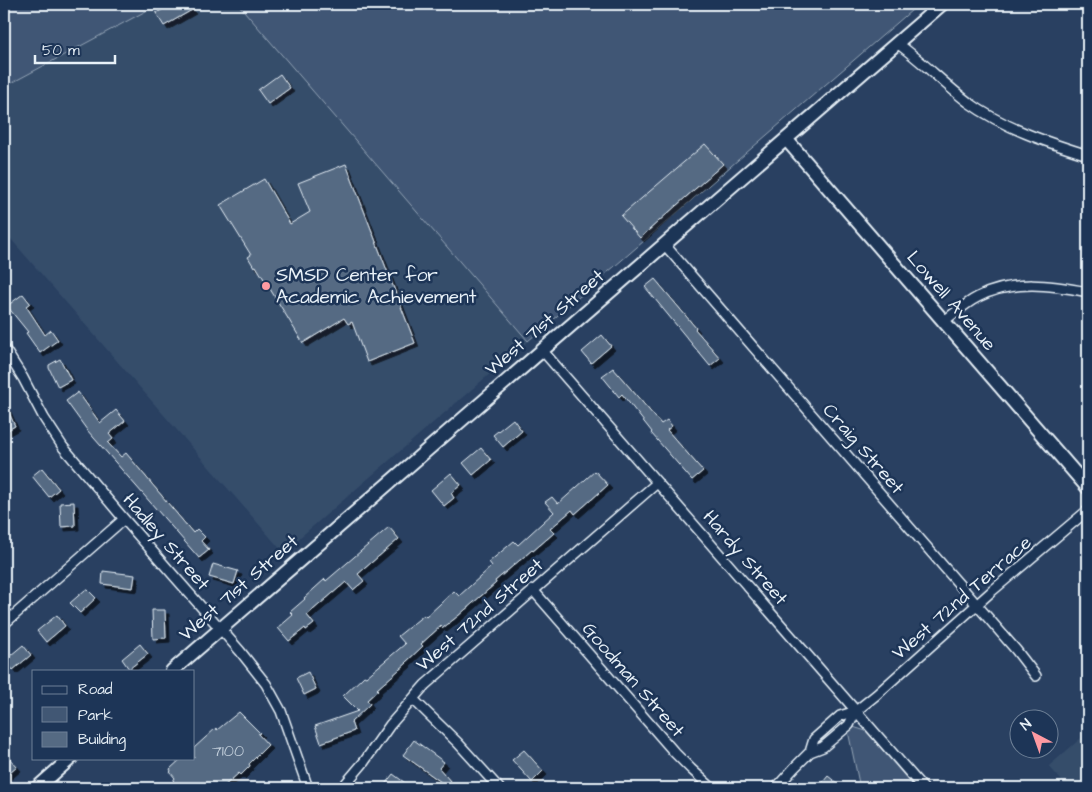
<svg xmlns="http://www.w3.org/2000/svg" width="1092" height="792" viewBox="0 0 1092 792" font-family="'Architects Daughter',sans-serif">
	<style>
		.built { fill: #364d6b }
		.green { fill: #415774; stroke: #94a4b6 }
		.building { fill: #556a83; stroke: #e8f1f8; filter: url(#shadow) }
		.lines { fill: none; stroke-linecap: round; stroke-linejoin: round }
		.street-casing { stroke: #e8f1f8; stroke-width: 12 }
		.secondary-casing { stroke: #e8f1f8; stroke-width: 16 }
		.street { stroke: #1d3557; stroke-width: 9 }
		.secondary { stroke: #1d3557; stroke-width: 12 }
		.poi-dot { fill: #ff9aa2; stroke: #1d3557; stroke-width: 2 }
		.labels { text-anchor: middle; dominant-baseline: central; stroke-width: 5; stroke-linejoin: round; paint-order: stroke }
		.number-label { font-size: 16px; fill: #c3cfdb }
		.poi-label { font-size: 19px; fill: #e8f1f8; stroke: #1d3557; text-anchor: start }
		.street-label { font-size: 19px; fill: #e8f1f8; stroke: #1d3557 }
	</style>
	<defs>
		<filter id="shadow"><feDropShadow dx="4" dy="4" stdDeviation="0" flood-color="#0009"/></filter>
	</defs>
	<rect width="100%" height="100%" fill="#294061"/>
	<filter id="ink" filterUnits="userSpaceOnUse"><feTurbulence type="fractalNoise" baseFrequency=".02" numOctaves="2"/><feDisplacementMap in="SourceGraphic" scale="10" xChannelSelector="R" yChannelSelector="G"/><feConvolveMatrix kernelMatrix="1 2 1 2 8 2 1 2 1" color-interpolation-filters="sRGB"/></filter>
	<g filter="url(#ink)">
		<path class="built" d="M159 4H238L528 341 283 552 4 231V87Z
			M1088 732V788H1068L1049 766Z"/>
		<path class="green" d="M4 4H159L4 87Z
			M238 4H919L528 341Z
			M853 727 866 731 915 788H860L848 731Z"/>
		<path class="building" d="M173 4H188L192 10 164 26 156 13Z
			M280 74 290 88 268 104 258 90Z
			M705 144 723 164 640 238 621 216Z
			M346 164 415 343 367 362 352 322 348 324 344 318 303 343 256 266 254 267 248 257 251 255 220 205 264 179 290 224 310 212 298 183Z
			M655 279 696 328 695 329 720 358 710 366 645 287Z
			M23 294 30 303 26 306 45 335 51 330 58 340 40 353 26 333 28 332 7 306Z
			M602 335 611 346 591 363 582 352Z
			M60 359 71 380 58 387 49 368V365Z
			M613 368 661 424 667 420 672 426 667 430 703 471 692 480 651 433 652 432 622 394 619 397 602 376Z
			M78 392 100 423 116 410 125 421 109 434 113 439 108 443 121 457 126 453 193 533 197 529 205 537 201 541 209 550 199 558 87 430 66 401Z
			M4 402 15 426 4 432Z
			M513 419 522 431 503 447 493 435Z
			M481 448 491 460 473 475 463 463Z
			M42 468 59 489 49 497 32 476Z
			M595 471 608 485 575 514 572 510 550 529 554 533 533 551 532 550 495 581 496 583 458 616 443 628 441 626 421 644 423 646 406 662 407 663 377 689 378 690 367 700 370 704 351 722 354 731 321 743 315 726 358 711 343 696 364 676 366 677 405 644 398 636 424 615 426 617 454 591 459 596 492 566 489 562 514 541 518 545 554 512 545 502 552 497 558 504Z
			M451 473 461 485 451 493 454 498 444 506 431 490Z
			M74 502 75 526 61 527 60 503Z
			M389 527 399 539 358 574 364 581 353 590 346 582 307 615 314 624 306 630 305 628 289 641 278 628 293 615 290 612 305 599 304 598 325 579 326 581Z
			M213 564 238 571 234 584 209 577Z
			M103 571 135 575 133 588 102 584Z
			M85 590H88L96 598 80 613 70 603Z
			M152 610H165L166 638 153 639Z
			M57 615 65 626 46 642 37 631Z
			M140 644 148 654 129 669 122 659Z
			M23 645 31 655 13 670 5 660Z
			M308 672 316 689 304 695 296 678Z
			M239 712 260 733 258 734 268 745 249 764 250 766 241 775 239 773 222 788H180L173 781 175 778 170 772 171 771 170 769 182 758H194V748L216 728 217 730Z
			M414 740 444 762 439 768 456 788H433L441 782 403 755Z
			M524 750 543 771 532 782 512 760Z
			M9 758 17 767 4 778V762Z
			M393 774 412 788H382Z
			M828 776 843 788H818Z"/>
		<g class="lines">
			<g class="street-casing">
				<path id="street" d="M897 43C922 61 943 83 968 102 1004 128 1046 142 1088 155
					M664 244 1016 650 1036 676
					M944 321C955 313 966 303 978 297 1013 279 1052 285 1088 292
					M4 348 23 378 44 418 63 447 124 519 240 651 266 684 281 711 308 788
					M542 350 923 788
					M533 590 675 753 691 769 712 788
					M4 624 124 519
					M413 699 458 743 499 788
					M810 752 814 739 840 716 856 711 876 695 992 591 1088 510
					M342 788 364 762 390 725 425 685 657 483
					M776 788 794 768 810 752 823 747 849 725 856 711"/>
			</g>
			<g class="secondary-casing">
				<path id="secondary" d="M786 139 1088 488
					M172 671 942 4
					M37 788 71 758"/>
			</g>
			<use href="#street" class="street"/>
			<use href="#secondary" class="secondary"/>
		</g>
	</g>
	<circle class="poi-dot" cx="266" cy="286" r="5"/>
	<g class="labels">
		<g class="number-label">
			<text x="228" y="751">7100</text>
		</g>
		<g class="poi-label">
			<text x="276" y="275">SMSD Center for<tspan x="276" dy="22">Academic Achievement</tspan></text>
		</g>
		<g class="street-label">
			<text transform="translate(951 301) rotate(49)">Lowell Avenue</text>
			<text transform="translate(545 323) rotate(-41)">West 71st Street</text>
			<text transform="translate(863 449) rotate(49)">Craig Street</text>
			<text transform="translate(166 542) rotate(49)">Hadley Street</text>
			<text transform="translate(745 558) rotate(49)">Hardy Street</text>
			<text transform="translate(239 588) rotate(-41)">West 71st Street</text>
			<text transform="translate(962 598) rotate(-41)">West 72nd Terrace</text>
			<text transform="translate(480 615) rotate(-41)">West 72nd Street</text>
			<text transform="translate(633 680) rotate(49)">Goodman Street</text>
		</g>
	</g>
	<rect width="1092" height="792" fill="none" stroke="#1d3557" stroke-width="20"/>
	<rect x="10" y="10" width="1072" height="772" fill="none" stroke="#e8f1f8" stroke-width="2" filter="url(#ink)"/>
	<rect x="32" y="670" width="162" height="90" fill="#1d3557" stroke="#6e8097"/>
	<rect x="42" y="686" width="25" height="8" fill="#1d3557" stroke="#6e8097"/>
	<text x="78" y="694" font-size="15" fill="#e8f1f8">Road</text>
	<rect x="42" y="707" width="25" height="15" fill="#415774" stroke="#6e8097"/>
	<text x="78" y="720" font-size="15" fill="#e8f1f8">Park</text>
	<rect x="42" y="732" width="25" height="15" fill="#556a83" stroke="#6e8097"/>
	<text x="78" y="744" font-size="15" fill="#e8f1f8">Building</text>
	<g transform="translate(1034 734) rotate(319)"><circle r="24" fill="#1d3557" stroke="#6e8097"/>
	<path d="M0-4L9 19L0 12L-9 19Z" fill="#ff9aa2"/>
	<text y="-8" font-size="14" font-weight="bold" text-anchor="middle" fill="#e8f1f8">N</text>
	</g>
	<path d="M35 55v8h80v-8" fill="none" stroke="#e8f1f8" stroke-width="2.5"/>
	<text x="42" y="55" font-size="15" fill="#e8f1f8" stroke="#1d3557" stroke-width="4" paint-order="stroke">50 m</text>
</svg>
